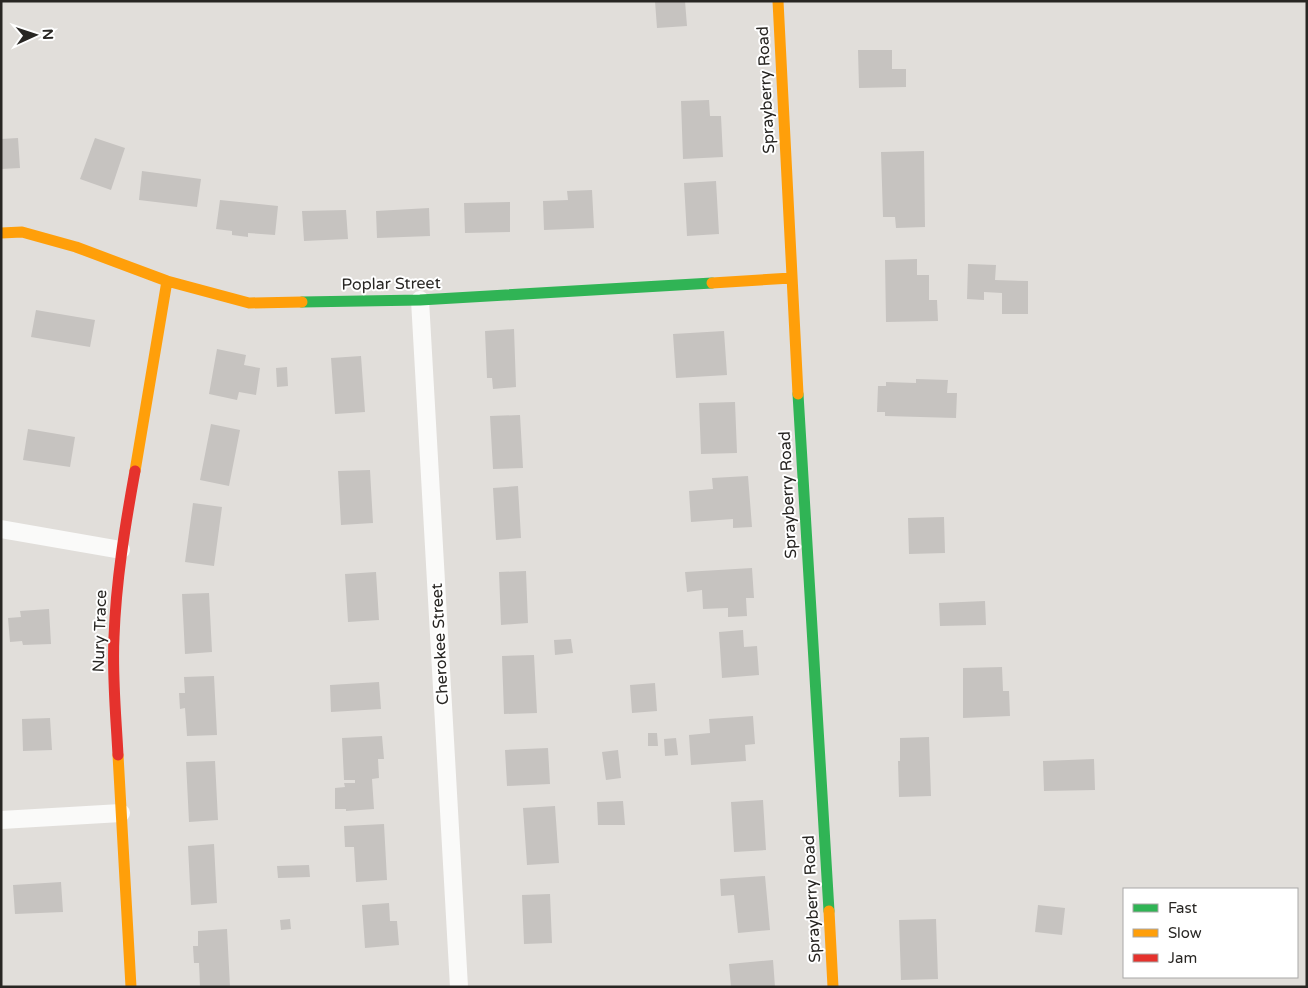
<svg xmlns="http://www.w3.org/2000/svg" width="1308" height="988" viewBox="0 0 1308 988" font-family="'Varela Round',sans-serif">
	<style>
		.building { fill: #c6c3c0 }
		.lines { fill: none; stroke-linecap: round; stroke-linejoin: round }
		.street { stroke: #fafaf9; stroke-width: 18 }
		.fast { stroke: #30b455; stroke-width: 11 }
		.slow { stroke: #ff9f0a; stroke-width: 11 }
		.jam { stroke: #e5322d; stroke-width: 11 }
		.labels { text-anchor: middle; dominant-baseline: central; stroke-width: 4; stroke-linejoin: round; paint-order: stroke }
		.street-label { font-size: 16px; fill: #282623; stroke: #fff }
	</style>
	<rect width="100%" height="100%" fill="#e1deda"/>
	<path class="building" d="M655 1H685L687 26 657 28Z
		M858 50H892V69H906V87L859 88Z
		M709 100 710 116H721L723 157 683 159 681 101Z
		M18 138 20 168 1 169V139Z
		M95 138 125 148 111 190 80 179Z
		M924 151 925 227 896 228 895 217H883L881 152Z
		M142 171 201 179 197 207 139 200Z
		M716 181 719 234 687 236 684 183Z
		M592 190 594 228 544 230 543 201 568 200 567 191Z
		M220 200 278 206 275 235 248 233V237L232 235V231L216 229Z
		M510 202V232L465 233 464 203Z
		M429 208 430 236 377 238 376 211Z
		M346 210 348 239 304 241 302 211Z
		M917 259V275H929V300H937L938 321 886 322 885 260Z
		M968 264 996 265 995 280 1028 281V314H1002V293L984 292V300L967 299Z
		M36 310 95 320 90 347 31 337Z
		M514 329 516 387 493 389 492 378H487L485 331Z
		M724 331 727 375 676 378 673 334Z
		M217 349 246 355 244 365 260 368 256 395 239 392 237 400 209 394Z
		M361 356 365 412 335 414 331 358Z
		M287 367 288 386 277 387 276 368Z
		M916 379 948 380 947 393H957L956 418 885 416V412H877L878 386H886V382L916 383Z
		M735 402 737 453 701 454 699 403Z
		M520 415 523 468 493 469 490 416Z
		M211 424 240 430 229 486 200 480Z
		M28 429 75 437 70 467 23 460Z
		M370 470 373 523 341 525 338 471Z
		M748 476 752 527 733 528V519L691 522 689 491 713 489 712 478Z
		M518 486 521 538 496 540 493 488Z
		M193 503 222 507 214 566 185 562Z
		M944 517 945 553 909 554 908 518Z
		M752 568 754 598H746L747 616 728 617V608L703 609 702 590 687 592 685 572Z
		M526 571 528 623 501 625 499 572Z
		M376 572 379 620 348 622 345 574Z
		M209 593 212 652 185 654 182 594Z
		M985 601 986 625 940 626 939 603Z
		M49 609 51 644 23 645 22 641 10 642 8 618 21 617 20 611Z
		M743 630 744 647 757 646 759 675 722 678 719 632Z
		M571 639 573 653 555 655 554 640Z
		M534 655 537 713 504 714 502 656Z
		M1002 667 1003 691H1009L1010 716 963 718V668Z
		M214 676 217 735 187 736 185 708 180 709 179 693H185L184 677Z
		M379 682 381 709 331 712 330 685Z
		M655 683 657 711 632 713 630 685Z
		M753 716 755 744 745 745 746 761 691 765 689 735 710 733 709 719Z
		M50 718 52 750 23 751 22 719Z
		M648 733H657L658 746H648Z
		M382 736 384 759H378L379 778 372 779 374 809 346 811V809H335V788L345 787 344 783H355V780H344L342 738Z
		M929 737 931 796 899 797 898 761H900V738Z
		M676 738 678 755 665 756 664 739Z
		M548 748 550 784 507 786 505 750Z
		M618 750 621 778 606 780 602 752Z
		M1094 759 1095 790 1044 791 1043 761Z
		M215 761 218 820 189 822 186 762Z
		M763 800 766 850 734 852 731 802Z
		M623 801 625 825H598L597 802Z
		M555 806 559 863 527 865 523 808Z
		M384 824 387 880 356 882 354 847H345L344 826Z
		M214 844 217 903 191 905 188 846Z
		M309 865 310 877 278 878 277 866Z
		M765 876 770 930 738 933 734 895 721 896 720 879Z
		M61 882 63 912 15 914 13 885Z
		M550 894 552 943 524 944 522 895Z
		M389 903 390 921H397L399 945 365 948 362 905Z
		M1038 905 1065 908 1062 935 1035 932Z
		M290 919 291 929 281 930 280 920Z
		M936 919 938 979 901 980 899 920Z
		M227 929 230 987H200L199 963H194L193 946H198V931Z
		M773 960 775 987H731L729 964Z"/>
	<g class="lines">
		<path class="street" d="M420 300 459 987
			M1 529 121 550
			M1 820 121 813"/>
		<path class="fast" d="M302 302 420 300 712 283
			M798 394 829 911"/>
		<path class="slow" d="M778 1 798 394
			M1 233 22 232 76 247 167 281 249 303 302 302
			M712 283 791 278
			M135 471 167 281
			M118 755 131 987
			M829 911 833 987"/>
		<path class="jam" d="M118 755C116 716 112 676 114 637 116 581 125 526 135 471"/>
	</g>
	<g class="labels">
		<g class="street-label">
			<text transform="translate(766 90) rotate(-93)">Sprayberry Road</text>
			<text transform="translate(391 284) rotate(-1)">Poplar Street</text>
			<text transform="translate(788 495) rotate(-93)">Sprayberry Road</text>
			<text transform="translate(100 631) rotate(-88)">Nury Trace</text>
			<text transform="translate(440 644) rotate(-93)">Cherokee Street</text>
			<text transform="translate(812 899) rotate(-93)">Sprayberry Road</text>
		</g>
	</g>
	<rect width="1308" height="988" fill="none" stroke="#282623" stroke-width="5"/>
	<rect x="1123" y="888" width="175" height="90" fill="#ffffff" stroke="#a9a8a7"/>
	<rect x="1133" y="904" width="25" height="8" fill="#30b455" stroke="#a9a8a7"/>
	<text x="1168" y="913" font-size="15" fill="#282623">Fast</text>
	<rect x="1133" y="929" width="25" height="8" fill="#ff9f0a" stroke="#a9a8a7"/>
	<text x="1168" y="938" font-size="15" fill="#282623">Slow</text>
	<rect x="1133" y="954" width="25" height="8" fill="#e5322d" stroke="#a9a8a7"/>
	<text x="1168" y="963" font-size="15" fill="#282623">Jam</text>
	<g transform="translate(35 35) rotate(87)" stroke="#ffffff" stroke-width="4" paint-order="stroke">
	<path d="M0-4L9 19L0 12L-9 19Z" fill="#282623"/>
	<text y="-8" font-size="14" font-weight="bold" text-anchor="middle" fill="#282623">N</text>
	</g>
</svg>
